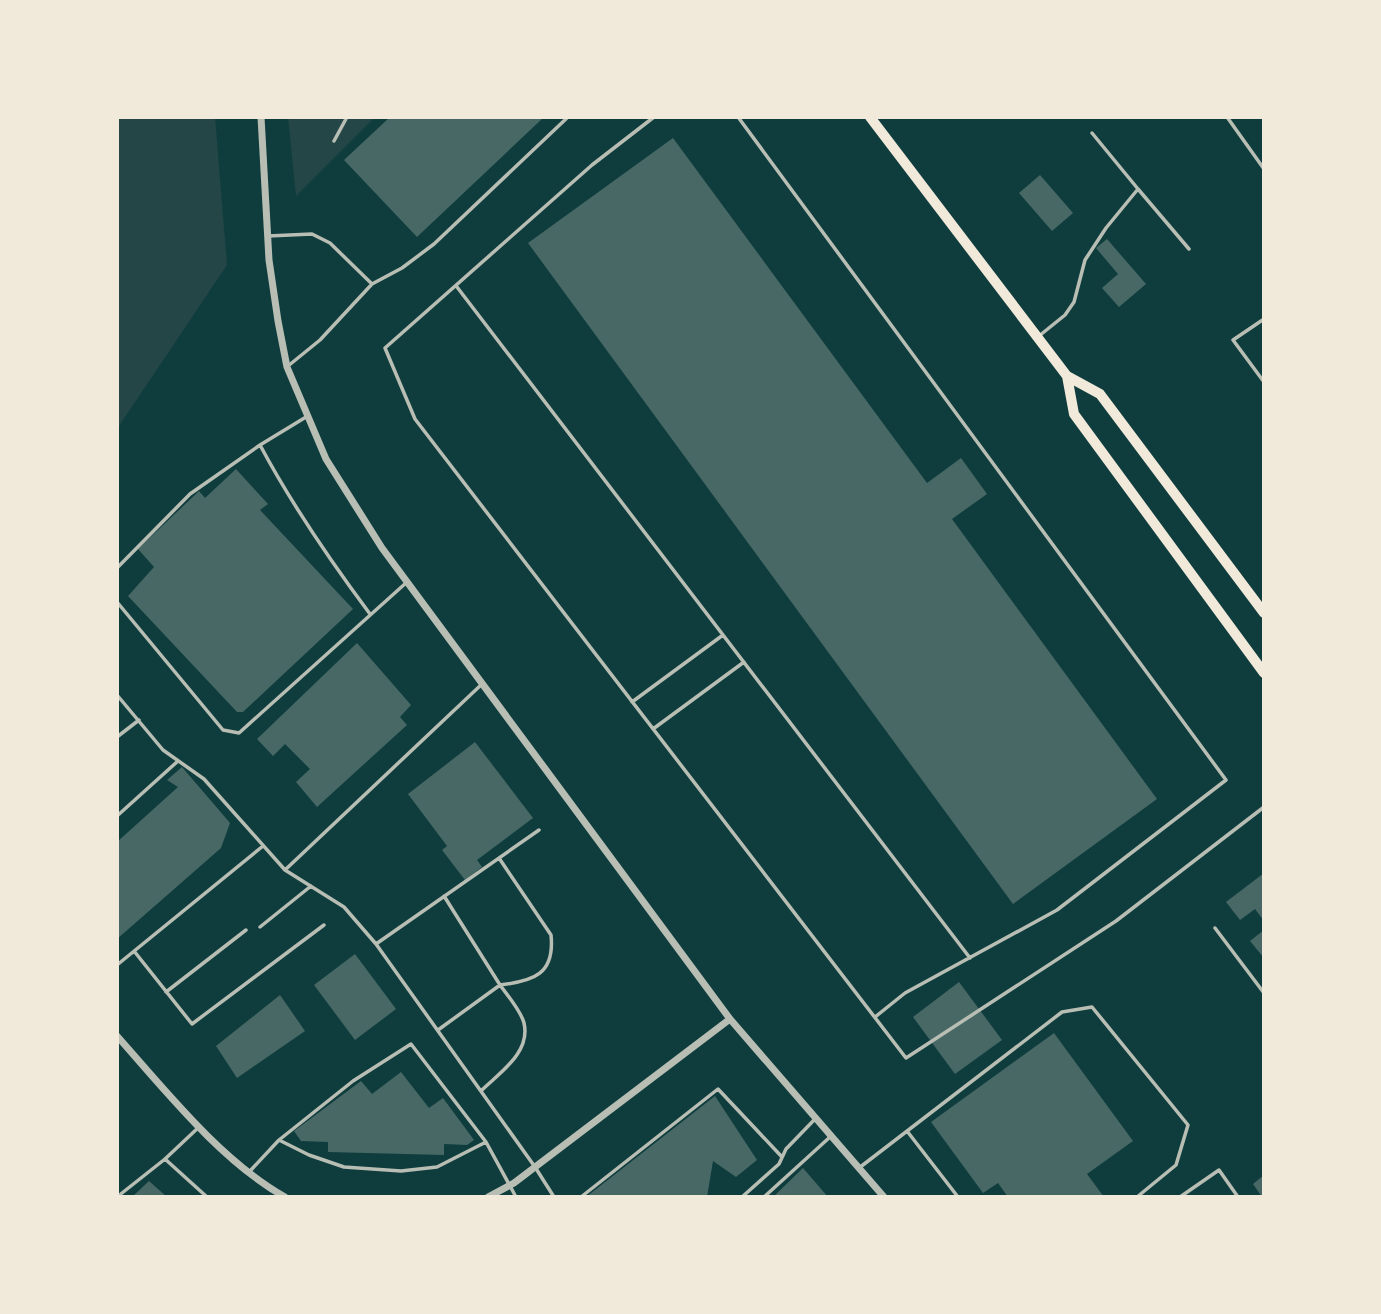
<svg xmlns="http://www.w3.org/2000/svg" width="1381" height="1314" viewBox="0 0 1381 1314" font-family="'Alegreya Sans',sans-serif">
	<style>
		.green { fill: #244646 }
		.building { fill: #486865 }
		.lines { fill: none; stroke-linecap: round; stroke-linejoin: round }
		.service { stroke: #b8beb3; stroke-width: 3.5 }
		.minor { stroke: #b8beb3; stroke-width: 7 }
		.secondary { stroke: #f1e9da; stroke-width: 10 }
	</style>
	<rect width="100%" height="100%" fill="#0f3d3e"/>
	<path class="green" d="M117 117H215L227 265 117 429Z
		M288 117H375L296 196Z"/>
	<path class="building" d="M390 117H544L417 237 344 160Z
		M673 138 927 483 961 458 987 494 952 519 1157 799 1013 904 528 243Z
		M1040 175 1073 213 1052 231 1019 193Z
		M1107 239 1146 284 1119 307 1102 288 1118 274 1096 248Z
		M236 469 268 504 260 510 353 609 243 712H237L128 596 154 567 138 549 199 491 205 498Z
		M357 643 411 705 400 717 407 725 317 807 296 782 310 769 285 744 273 756 257 739Z
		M475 742 533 818 477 860 482 867 465 880 442 850 447 846 408 794Z
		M182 767 230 823 221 848 117 939V842L178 787 167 780Z
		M1264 873V921L1255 909 1240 920 1226 902Z
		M1264 930V958L1250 941Z
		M355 954 396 1009 355 1040 314 985Z
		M959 982 1002 1040 955 1074 913 1017Z
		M280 995 305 1031 237 1078 216 1046Z
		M1054 1033 1133 1141 1087 1174 1104 1197H1008L998 1183 983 1193 931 1122Z
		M401 1072 429 1108 443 1098 474 1140 467 1145 444 1144V1155L328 1152V1142L301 1141 294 1131 361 1081 372 1094Z
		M715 1096 757 1160 736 1177 713 1161 707 1197H586Z
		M803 1168 828 1197H773Z
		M1264 1175V1197H1262L1253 1184Z
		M149 1181 167 1197H132Z"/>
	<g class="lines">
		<path class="service" d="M654 117 592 165 385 348 415 419 906 1058 1116 921 1264 807
			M738 117 1226 780 1057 910 905 993 875 1017
			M1227 117 1264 169
			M1092 133 1138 189
			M334 141 347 117
			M268 236 312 234 330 243 372 284
			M457 287 970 958
			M1264 319 1233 340 1264 382
			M1039 336 1065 315 1074 302 1085 260 1106 228 1138 189 1189 249
			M288 366 320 340 372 284 402 268 434 244 568 117
			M260 445 306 417
			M117 568 190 494 260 445C292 505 329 559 370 614
			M117 602 223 730 239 733 407 582
			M117 695 163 750 204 779 285 870 344 907 376 944 539 830
			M632 702 723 635
			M653 729 744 662
			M117 737 139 720
			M117 816 178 761
			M285 870 482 684
			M444 896 500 985C534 981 555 974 551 935L499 858
			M260 927 311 886
			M1215 928 1264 993
			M376 944 535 1167 554 1197
			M134 951 192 1024 324 925
			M117 965 263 846
			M166 992 246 930
			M438 1030 500 985C508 996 521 1011 524 1023 531 1053 499 1073 481 1091
			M199 1127 165 1159 207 1197
			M907 1131 958 1197
			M279 1140 353 1081 411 1044 486 1142
			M859 1168 1062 1012 1092 1007 1188 1125 1176 1165 1137 1197
			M250 1171 279 1140 309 1155 344 1167 401 1171 437 1167 486 1142 516 1197
			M117 1197 165 1159
			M581 1197 718 1089 782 1157
			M742 1197 779 1164 786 1149 816 1118
			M764 1197 830 1137
			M1180 1197 1219 1170 1238 1197"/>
		<path class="minor" d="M261 117 269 260 278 321 287 367 326 459 382 548 730 1019 884 1197
			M117 1036C165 1090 221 1161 285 1197
			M488 1197 514 1183 730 1019"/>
		<path class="secondary" d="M870 117 1067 376 1100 394 1264 613
			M1067 376 1074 414 1264 673"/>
	</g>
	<rect width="1381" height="1314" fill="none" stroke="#f1e9da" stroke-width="238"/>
</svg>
